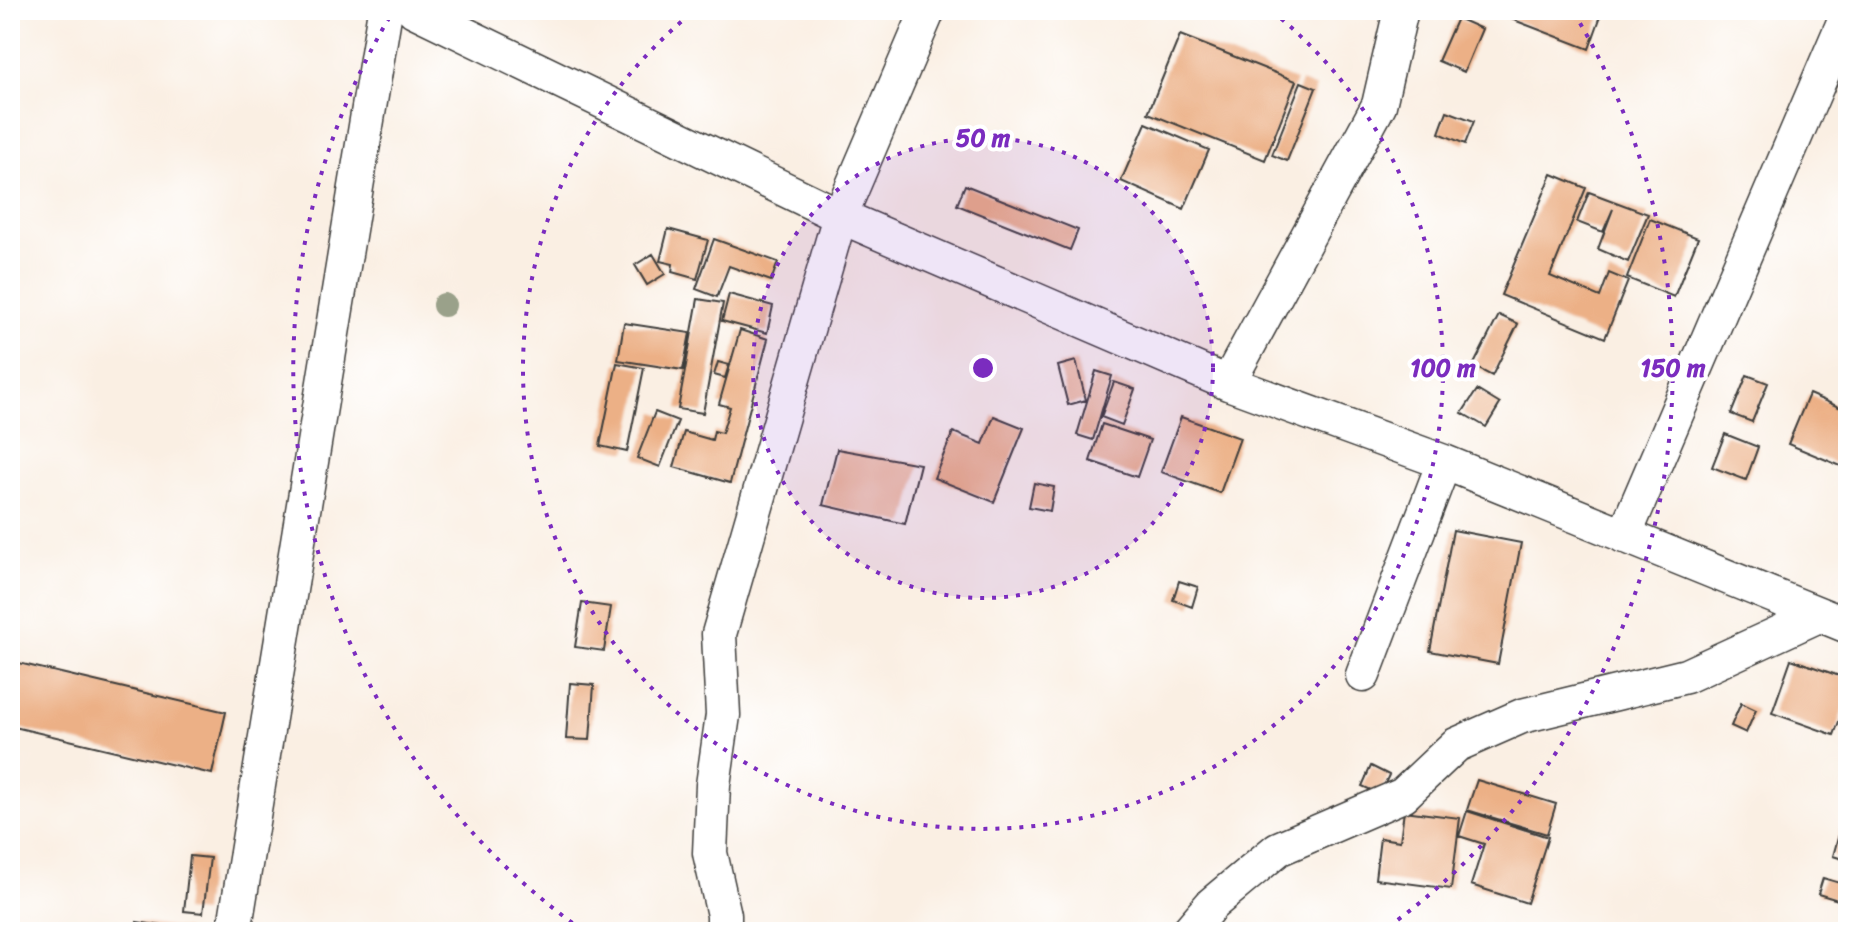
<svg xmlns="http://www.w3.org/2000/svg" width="1858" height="942" viewBox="0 0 1858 942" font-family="Sriracha,sans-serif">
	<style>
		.building { fill: #ecb086 }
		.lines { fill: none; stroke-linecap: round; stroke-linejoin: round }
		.street-casing { stroke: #3d3c3a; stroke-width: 37 }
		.street { stroke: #fff; stroke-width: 34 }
		.tree { fill: #9aa18a }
		.ring { fill: none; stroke: #7b2cbf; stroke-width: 4; stroke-dasharray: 4 8 }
		.centre { fill: #7b2cbf; stroke: #fff; stroke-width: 4 }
		.ring-label { font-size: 24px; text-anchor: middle; font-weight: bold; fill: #7b2cbf; stroke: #fff; stroke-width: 8; stroke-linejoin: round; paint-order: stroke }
	</style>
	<rect width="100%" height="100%" fill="#fff"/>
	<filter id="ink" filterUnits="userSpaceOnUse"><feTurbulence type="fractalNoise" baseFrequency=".0125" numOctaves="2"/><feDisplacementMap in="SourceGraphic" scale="16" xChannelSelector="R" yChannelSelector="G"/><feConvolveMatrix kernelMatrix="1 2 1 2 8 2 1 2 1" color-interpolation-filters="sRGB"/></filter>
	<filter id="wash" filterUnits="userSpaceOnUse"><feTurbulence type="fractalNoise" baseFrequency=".006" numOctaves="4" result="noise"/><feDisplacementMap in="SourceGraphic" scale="32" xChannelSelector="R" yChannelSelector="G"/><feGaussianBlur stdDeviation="1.8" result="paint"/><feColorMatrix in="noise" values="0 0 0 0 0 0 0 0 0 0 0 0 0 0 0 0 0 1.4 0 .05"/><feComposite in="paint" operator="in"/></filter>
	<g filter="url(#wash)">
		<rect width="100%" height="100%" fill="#faefe3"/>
		<g id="blocks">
			<path class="building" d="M1488 10H1603L1589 49Z
				M1457 18 1482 29 1464 72 1438 61Z
				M1180 35 1296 81 1265 160 1148 113Z
				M1301 82 1316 88 1287 161 1272 155Z
				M1447 111 1474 121 1465 144 1439 133Z
				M1146 123 1209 150 1184 209 1121 181Z
				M1552 174 1586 188 1550 276 1600 297 1609 273 1628 281 1605 338 1501 295Z
				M965 185 1078 230 1070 250 957 205Z
				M1589 192 1648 214 1628 262 1598 249 1613 209 1603 232 1577 222Z
				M1650 219 1698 238 1674 297 1627 278Z
				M668 229 708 240 697 279 672 272 673 264 660 261Z
				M714 239 778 262 771 281 729 266 717 297 696 289Z
				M653 254 665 274 647 285 635 265Z
				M729 294 773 306 767 333 722 321Z
				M698 299 723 303 703 413 678 409Z
				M1499 315 1518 324 1492 376 1473 366Z
				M624 323 690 333 683 370 618 360Z
				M740 330 768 339 730 483 674 467 684 432 712 440 714 431 722 433 730 407 719 404Z
				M1076 361 1086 400 1068 405 1058 366Z
				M718 362 729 365 725 378 714 375Z
				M617 363 644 368 627 452 600 446Z
				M1096 371 1112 376 1093 440 1077 435Z
				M1747 375 1768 383 1752 422 1731 414Z
				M1114 382 1135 389 1122 425 1101 417Z
				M1477 390 1500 404 1486 427 1462 413Z
				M1809 394 1848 411V469L1788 444Z
				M655 412 678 421 660 467 637 458Z
				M994 416 1024 428 994 502 934 478 953 432 983 444Z
				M1181 417 1240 438 1220 493 1161 472Z
				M1102 424 1150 440 1137 477 1090 461Z
				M1725 434 1758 447 1746 480 1712 467Z
				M837 449 920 464 905 524 823 505Z
				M1034 483 1054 487 1050 511 1029 507Z
				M1453 530 1521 543 1498 664 1430 651Z
				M1179 581 1198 587 1192 607 1173 600Z
				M582 603 611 607 604 651 575 647Z
				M1791 659 1848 679V697L1834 735 1772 713Z
				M10 661 226 712 212 774 10 726Z
				M570 683 594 685 590 740 566 739Z
				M1741 703 1756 710 1746 733 1731 726Z
				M1371 766 1389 775 1380 794 1362 786Z
				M1477 780 1556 804 1547 834 1467 810Z
				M1404 811 1460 818 1451 889 1375 879 1380 838 1400 841Z
				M1467 811 1548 837 1527 903 1471 885 1484 844 1459 836Z
				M1843 820 1848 821V903L1818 894 1823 878 1840 883 1846 860 1833 856Z
				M190 856 210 858 203 913 184 911Z
				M137 922 188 930 187 932H135Z"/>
		</g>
	</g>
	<g filter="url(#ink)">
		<use href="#blocks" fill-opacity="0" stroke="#3d3c3a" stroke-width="2"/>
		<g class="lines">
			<g class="street-casing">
				<path id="street" d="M414 10 840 216 1228 383 1444 462 1848 626
					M1228 383 1379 105 1401 10
					M1624 536 1848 13
					M1363 675 1444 462
					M234 932 385 10
					M724 932V915L710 853 713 785 723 715 719 634 840 216 928 10
					M1188 932 1212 904 1278 849 1403 795 1456 745 1522 716 1686 676 1819 615"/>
			</g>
			<use href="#street" class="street"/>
		</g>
		<circle class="tree" cx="444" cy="305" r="12"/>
	</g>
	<circle cx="983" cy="368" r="230" fill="#7b2cbf" fill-opacity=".12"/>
	<g class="ring">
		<circle cx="983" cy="368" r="230"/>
		<path d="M1272 11A460 460 0 1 1 694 11"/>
		<path d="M582 930A690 690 0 0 1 392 13M1574 13A690 690 0 0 1 1384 930"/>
	</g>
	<circle cx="983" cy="368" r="12" class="centre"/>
	<g class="ring-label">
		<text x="983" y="146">50 m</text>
		<text x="1443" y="376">100 m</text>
		<text x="1673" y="376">150 m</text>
	</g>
	<rect width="1858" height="942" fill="none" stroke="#fff" stroke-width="40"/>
</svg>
